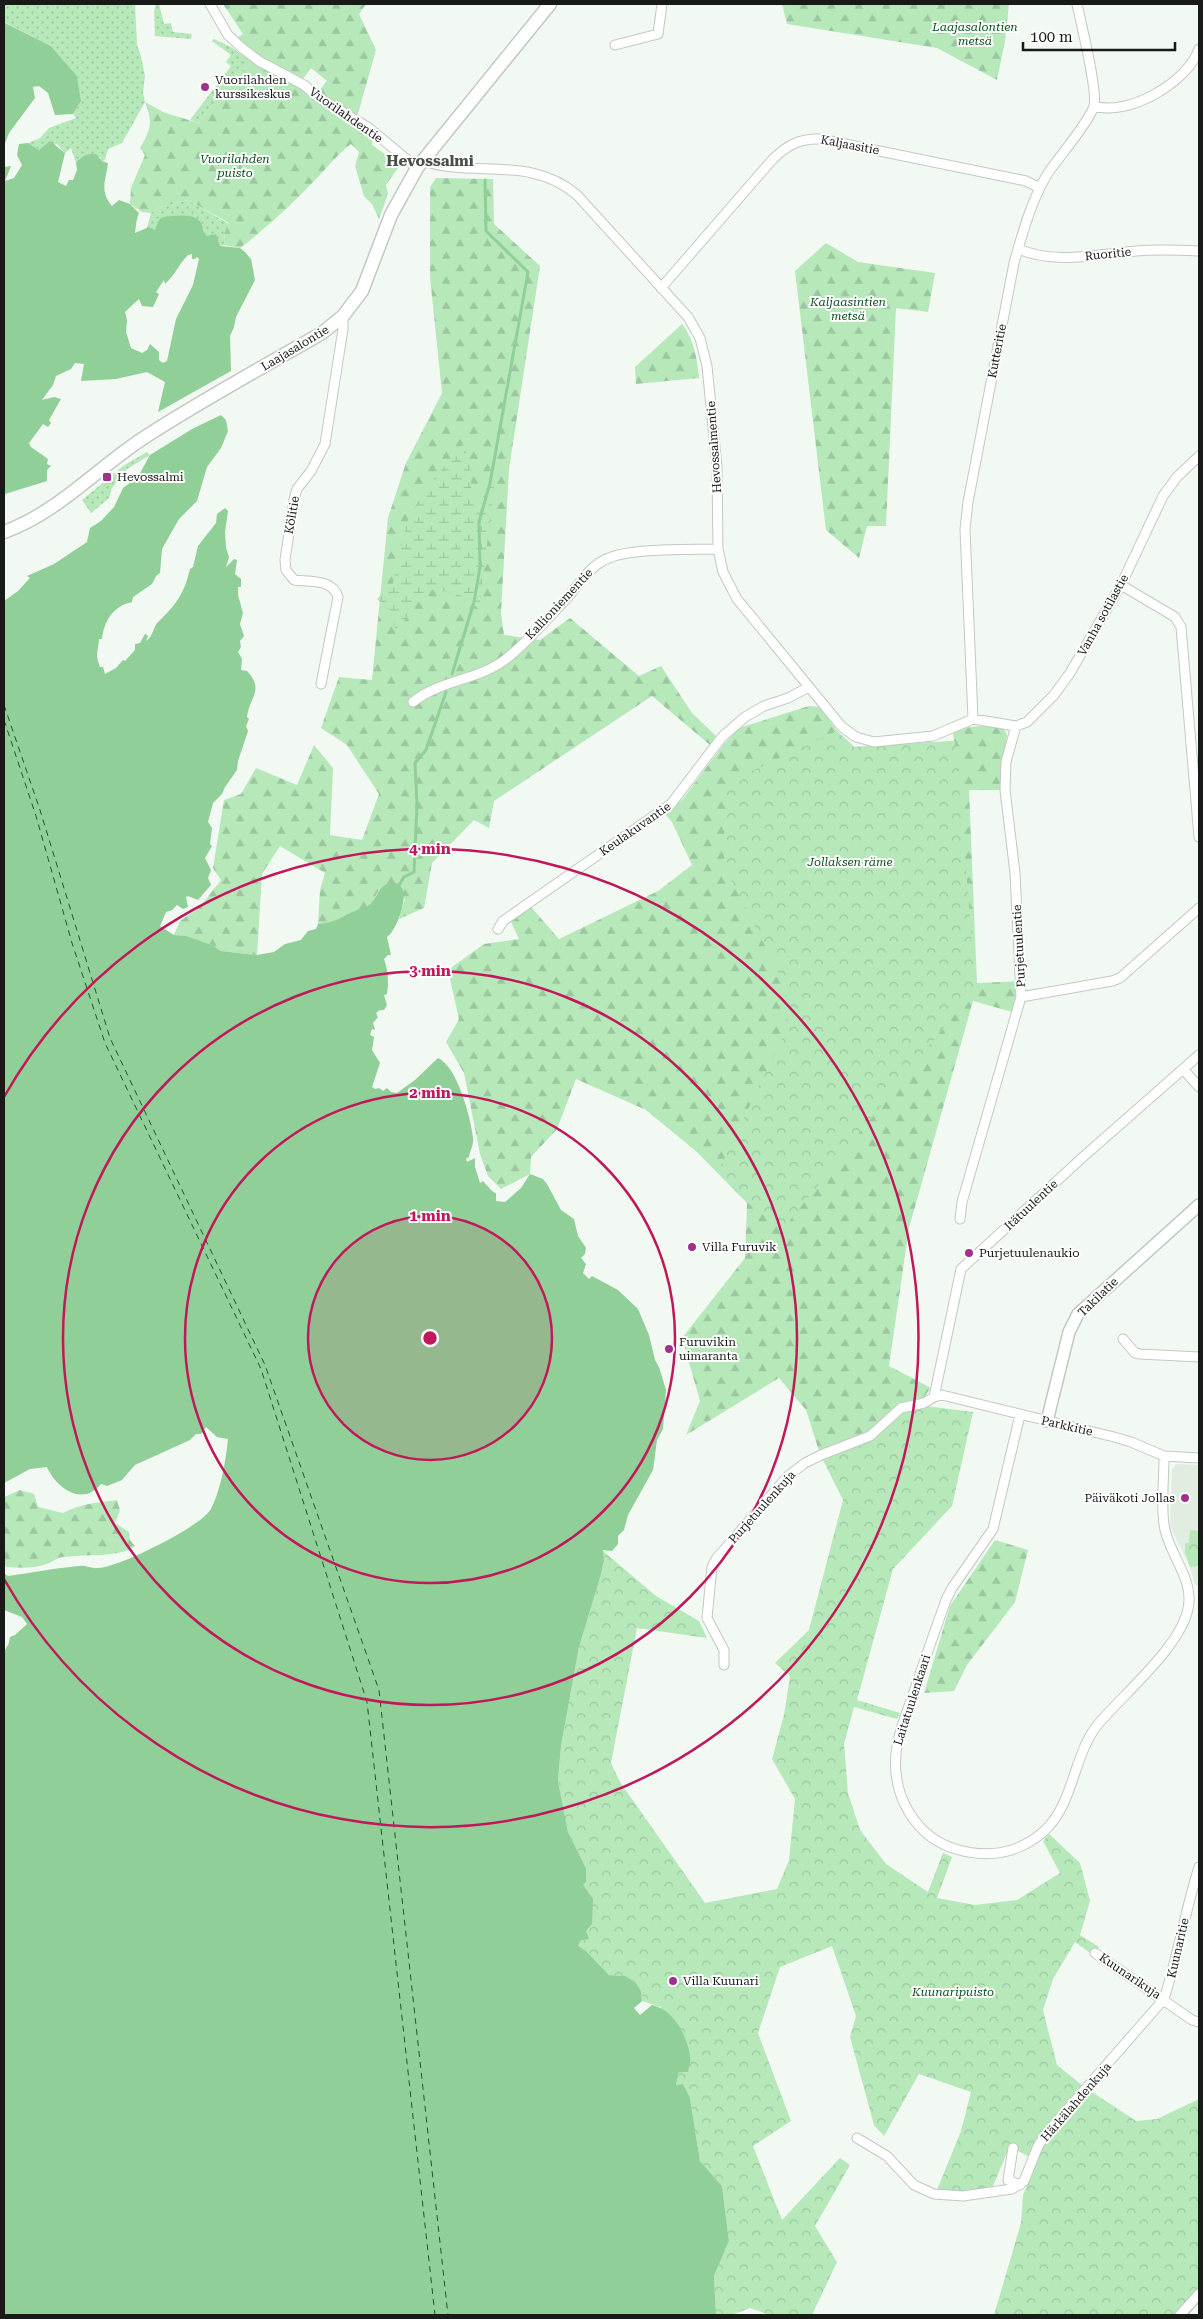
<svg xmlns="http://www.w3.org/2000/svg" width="1203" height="2319" viewBox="0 0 1203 2319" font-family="'Roboto Serif',serif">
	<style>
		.built { fill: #e0ede0 }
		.grass { fill: url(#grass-dots) }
		.forest { fill: url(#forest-firs) }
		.wetland { fill: url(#wetland-marsh) }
		.park { fill: url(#park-crowns) }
		.water { fill: #90cf97; fill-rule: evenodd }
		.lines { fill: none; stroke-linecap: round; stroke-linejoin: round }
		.stream { stroke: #90cf97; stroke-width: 3 }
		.ferry { stroke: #185926; stroke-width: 1; stroke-dasharray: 6 5; stroke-linecap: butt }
		.minor-casing { stroke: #c2c9c2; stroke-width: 11 }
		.tertiary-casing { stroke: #c2c9c2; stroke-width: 14 }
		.secondary-casing { stroke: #c2c9c2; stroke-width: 15 }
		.minor { stroke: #fff; stroke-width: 9 }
		.tertiary { stroke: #fff; stroke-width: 11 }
		.secondary { stroke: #fff; stroke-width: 12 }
		.ring { fill: none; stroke: #c2185b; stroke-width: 2.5 }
		.poi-dot { fill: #a0308e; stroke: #fff; stroke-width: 2 }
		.labels { text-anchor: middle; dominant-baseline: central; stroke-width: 4; stroke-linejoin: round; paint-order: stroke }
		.park-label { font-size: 12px; font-style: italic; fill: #0c511e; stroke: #fff }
		.poi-label { font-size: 12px; fill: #171a17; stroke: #fff; text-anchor: start }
		.street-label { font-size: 12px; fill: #171a17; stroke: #fff }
		.quarter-label { font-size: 15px; font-weight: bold; fill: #494f49; stroke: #fff }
		.centre { fill: #c2185b; stroke: #fff; stroke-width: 2.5 }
		.ring-label { font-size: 15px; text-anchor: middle; font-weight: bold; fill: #c2185b; stroke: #fff; stroke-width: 4; stroke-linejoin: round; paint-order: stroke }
	</style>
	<defs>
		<pattern id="grass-dots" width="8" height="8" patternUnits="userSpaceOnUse" patternTransform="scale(1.25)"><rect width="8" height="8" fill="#b6e8ba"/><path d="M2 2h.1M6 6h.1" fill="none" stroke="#9cc69f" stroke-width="1.8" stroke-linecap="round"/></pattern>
		<pattern id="forest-firs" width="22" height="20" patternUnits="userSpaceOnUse" patternTransform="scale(1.25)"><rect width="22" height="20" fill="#b6e8ba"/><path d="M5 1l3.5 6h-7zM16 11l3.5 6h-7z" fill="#9cc69f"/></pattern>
		<pattern id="wetland-marsh" width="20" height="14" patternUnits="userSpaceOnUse" patternTransform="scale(1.25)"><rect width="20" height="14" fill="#b6e8ba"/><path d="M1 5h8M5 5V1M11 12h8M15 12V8" fill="none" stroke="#9cc69f"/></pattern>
		<pattern id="park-crowns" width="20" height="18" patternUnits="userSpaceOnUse" patternTransform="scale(1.25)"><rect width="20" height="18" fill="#b6e8ba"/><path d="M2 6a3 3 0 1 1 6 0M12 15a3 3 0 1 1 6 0" fill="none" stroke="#9cc69f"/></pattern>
	</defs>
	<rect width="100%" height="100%" fill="#f1f9f2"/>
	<path class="built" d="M1176 1464 1199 1465V1585H1195L1190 1567 1170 1526 1172 1470Z"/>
	<path class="grass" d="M4 4H135L137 45 141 56 145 76 143 93 145 102 122 143 108 149 105 160 102 161 100 157 80 158 76 163 71 148 65 153 57 144 39 150 28 143 40 138 49 128 76 118 73 114 81 101 77 76 51 46 4 22Z
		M156 4H159L164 24 171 23 173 32 192 34 191 39 155 36 154 11Z
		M214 39 231 47 252 62 234 78 198 123 190 120 231 66 226 62 231 55 212 41Z
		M188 200 229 224 224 234 225 245 220 246C206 235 178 210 160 219L155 230 147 228 151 213 160 207Z
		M147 452 150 455 127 469 112 488 109 498 91 513 82 500 123 466Z"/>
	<path class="forest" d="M223 4H366L359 14 376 50 357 117 319 91 327 81 311 68 303 79C280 67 254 58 237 38L243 34Z
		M782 4H1009L1005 41 997 80 937 48 787 24Z
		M252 62 307 91 315 101 332 109 373 136 372 145 400 165 386 185 388 194 379 219 372 204 364 196 355 166 359 152 351 144C338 154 329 165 318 177 294 202 268 227 240 248L225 245 224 234 229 223 188 200 160 207 151 213 142 212 130 204 131 188 145 155 140 148C151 129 153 123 145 102L163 112 198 123 234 78Z
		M436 178 493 179 494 224 540 266 509 469 501 613 504 635 540 640 570 618 639 676 661 666 692 713 716 736 710 745 652 696 494 801 489 828 474 820 432 863 424 908 399 919 405 899 379 890 372 902 365 908 357 910 332 924H318L320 890 325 873 280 846 262 874 257 955 221 951 212 945 187 936 174 935 180 921 199 908 221 880 213 868 224 800 241 794 256 768 297 785 314 745 333 768 330 835 362 840 379 794 347 745 321 728 339 677 372 680 388 518 406 463 442 393 430 277V187Z
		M826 243 858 262 935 273 928 312 896 308 886 526H867L859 558 826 530 795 271Z
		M682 324C694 340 697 358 699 378L636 384 635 367Z
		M809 706 820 707 837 731 854 747 954 741 953 732C971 725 985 724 1004 729L1007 735 1001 790H969L977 983 1022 981 1016 1013 973 1001 909 1228 889 1366 931 1388 923 1398 900 1404 869 1432 819 1451 806 1410 779 1378 686 1435 700 1401 682 1338 745 1258 747 1203 697 1152 646 1110 576 1079 557 1129 531 1157 530 1174 501 1189 488 1176 480 1154 464 1073 446 1042 459 1019 448 970 484 944 519 939 511 922 531 907 559 939 658 891 692 865 672 822 665 814 682 800 724 744 739 728Z
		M20 1490 34 1494 38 1507 63 1513C82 1503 96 1503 117 1500L120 1510 115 1523 129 1532 130 1540 135 1546C121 1558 82 1554 63 1557 58 1557 54 1561 49 1563 35 1569 21 1568 6 1567L4 1561V1497Z
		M995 1540 1028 1550 1015 1602 967 1665 954 1691 924 1693 950 1606Z"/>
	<path class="wetland" d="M463 444 470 462 472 499 482 501 490 467 494 489 479 609 462 596 435 589 416 595 405 620 395 630 392 612 377 599 393 583 407 522 428 486Z"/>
	<path class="park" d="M837 731 854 747 955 741 976 987 783 1229 750 1205 718 1172 785 1032 790 1005 782 979 725 868C721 840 728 811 726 783Z
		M926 1406 973 1412 952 1506 893 1569 857 1700 900 1713 897 1719 854 1707 844 1744 848 1793 860 1830 886 1864 928 1892 943 1853 952 1857 937 1898 975 1905 1017 1900 1060 1873 1043 1841 1049 1834 1080 1863 1090 1901 1080 1935 1099 1947 1093 1955 1075 1942 1053 1979 1043 2010 1057 2065 1083 2086 1136 2121 1157 2119 1199 2099V2303L1188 2315H994L1021 2223 1023 2195 1037 2161 1013 2148 1007 2153 992 2188 963 2192 937 2190 961 2131 971 2092 919 2074 884 2136 874 2125 850 2037 856 2016 832 1946 780 1967 758 2033 791 2121 753 2146 782 2220 840 2158 850 2165 815 2226 837 2262 812 2315H770L750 2308 732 2315H716L714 2276 729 2241 722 2186 700 2161 690 2098 676 2085 679 2072 661 2007 642 2001 641 1991 625 1976 609 1975 586 1951 577 1947 586 1931 583 1885 586 1868 568 1832 558 1781 561 1746 579 1647 600 1578 604 1561 603 1551 656 1596 699 1621 707 1638 637 1628 611 1763 620 1782 705 1903 777 1889 789 1860 795 1799 772 1759 784 1715 790 1676 775 1663 809 1630 843 1500 822 1458 875 1439 903 1412Z
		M1190 1530 1199 1531V1566L1190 1567 1185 1553V1543H1189Z"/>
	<path class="water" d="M5 23 51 46 77 76 81 101 73 114 55 115 48 93 39 86 33 87 35 98 9 133 4 146Z
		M50 141 65 153 58 182 66 186 69 180H73L77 170 76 163C82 155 87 154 96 154L102 161 108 163C106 180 99 191 112 206L119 200 130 204 139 213C136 220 136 227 135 233L149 227 155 230C156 227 158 221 160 219 163 216 168 217 172 216 184 215 203 214 203 231L207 236 216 234 220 246 240 248 245 252 251 259 255 280 236 317 234 327 230 336 231 371 158 412 165 382 147 372 116 379 81 381 84 364 75 363 71 369 56 376 53 385 42 400 54 397 61 399 49 420 51 423 48 427 43 424 29 443 31 447 48 459 47 464 51 466 47 470V481L5 494 4 167 11 166 5 181 14 178 22 165 17 155 19 144 28 143 39 150ZM192 254V259H195L197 257 199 259 193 285 176 319 167 361 163 363 159 360V352L150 344 147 350 142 353 131 348 126 332 127 320 125 312 139 299 142 306 153 307 159 294 156 292 164 280 165 284C175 275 179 264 188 255Z
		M221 415 226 420 228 431 221 448 207 467 197 501 179 519 162 549 160 573 156 576 152 584 133 597 132 602C113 606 104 621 102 639H99C98 652 95 655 100 667H103L105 674 116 668 123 660 125 661 135 650V644L140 643 145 634 148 636 146 641C153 637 153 627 158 622 176 605 184 594 190 569L193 567 198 546 216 523 217 514 225 508 228 511 225 532 226 548 229 557 226 567 234 559 237 560 235 574 241 579V587H238V595L243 613 240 624 244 636 240 641 241 647 238 652 242 659 241 670 247 671C265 690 249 698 247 717L249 719 246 726 248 731 238 761 237 770 225 787 222 794 213 803 208 822 212 828 210 844 212 846 205 858 211 870 208 878 211 885 198 900 188 896 186 897 188 907 183 909 177 905 172 910 166 912 160 926 174 935 187 936 212 945 221 951 257 955 274 952 285 944 301 940 308 931 316 929 318 924C337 923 341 916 357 910 362 907 367 908 371 903 378 896 380 883 392 883 416 882 397 931 387 937L391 955H388L384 959C388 970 389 982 387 994L384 995 387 1005 384 1010H380L376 1013 378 1017 373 1023 375 1030 372 1029 370 1035 374 1037 372 1050 380 1063 372 1087 375 1089 379 1088 383 1091 387 1088 391 1092 397 1093 415 1080 438 1058C457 1066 471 1118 473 1138 474 1144 470 1151 469 1157L466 1159 467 1162 475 1158V1167L480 1183 483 1181 493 1192 496 1193V1201L505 1202 521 1188 530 1174 543 1179 547 1184 561 1210 574 1219 578 1236 586 1248 585 1254 581 1258 586 1264 583 1273 589 1279 592 1276 618 1290 638 1309 649 1335 655 1360 659 1367 666 1390 663 1429 657 1440 653 1470 628 1515 624 1530 618 1536V1544L612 1551 603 1550 604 1561 600 1578 579 1647 561 1746 558 1781 568 1832 586 1868V1882L583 1885 593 1899 592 1924 586 1931 589 1939 581 1940 578 1946 586 1951 609 1975 625 1976 635 1982 641 1991 642 2001 634 2008 640 2015 652 2005C673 2009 687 2035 690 2056 691 2061 689 2067 688 2072H679L676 2085 683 2084 690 2098 700 2161 722 2186 729 2241 714 2276 716 2315H4V1652L9 1643 10 1637 15 1635 27 1624 22 1617 4 1610V1573L8 1576C31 1573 55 1568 79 1566 86 1565 92 1569 98 1568 118 1568 202 1526 211 1509 221 1490 226 1459 228 1439L217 1437 206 1427 201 1434H196L190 1440 135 1465 122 1480 107 1486 101 1484C83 1507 56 1488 47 1467L30 1469 4 1483V601L18 591 30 578 27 576 54 564 87 542 90 528 101 521 114 507 123 488 138 477 150 455 192 429Z"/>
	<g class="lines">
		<path class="stream" d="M452 674 474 602 480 567 479 522 490 483 528 272 486 231 485 180
			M399 885 404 877 414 872 417 805 415 763 426 750 446 692"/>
		<path class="ferry" d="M4 705 40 810 110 1038 265 1365 379 1690 448 2315
			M4 720 36 816 72 943 105 1043 261 1369 367 1702 435 2315"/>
		<g class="minor-casing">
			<path id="minor" d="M210 4 228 35 242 48 259 61 304 85 318 97 369 128 417 168
				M615 45 658 34 662 4
				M1094 106C1128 117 1188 82 1199 49
				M423 161C476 178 531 155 577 195L688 317 700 338 707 366 717 467 718 549 723 572 737 599 842 727 856 737 874 742 933 736 973 719 1016 726 1027 722 1054 695 1070 673 1121 585 1163 496 1177 477 1199 456
				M1018 249C1057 265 1096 254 1137 251 1158 249 1178 250 1199 251
				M661 288 772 160C787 145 800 138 821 139L1026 181 1040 188
				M1121 585 1175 617 1181 627 1199 837
				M321 684 338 597C333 579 309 582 294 580L286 570 285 560 294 499 297 489 311 471 325 444 343 329V316
				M413 702C440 680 479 680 506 659 529 641 548 618 568 597 581 582 590 565 609 558 633 548 690 550 718 549
				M973 719 965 529 968 502 1014 263C1023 232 1031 201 1048 173 1059 157 1089 122 1094 106 1098 92 1081 23 1077 4
				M498 929 503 921 671 804 722 737 745 717 764 706 788 698 809 687
				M1021 997 1112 981 1120 978 1199 908
				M1183 1069 1199 1087
				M960 1219 962 1202 1021 997 1015 873 1005 790 1006 762 1016 726
				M1123 1339 1135 1353 1140 1354 1199 1357
				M934 1397 961 1269 1083 1157 1199 1055
				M1020 1415 993 1529 952 1588 946 1600C935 1631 924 1661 914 1692 907 1712 898 1733 896 1754 892 1796 916 1839 959 1850 989 1858 1018 1853 1042 1833 1075 1805 1072 1755 1099 1723 1125 1693 1176 1650 1187 1613 1197 1580 1168 1555 1164 1525 1161 1503 1164 1479 1164 1456
				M724 1665V1650L707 1618 712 1567 716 1559 788 1476 805 1463 821 1455 870 1436 901 1408 924 1403 934 1397 942 1395 1114 1437 1131 1442 1164 1456 1199 1458
				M1095 1953 1192 2020 1199 2022
				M857 2138 887 2156 914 2185 934 2194 963 2196 1012 2189 1024 2181 1038 2146 1046 2134 1164 1999C1178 1956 1185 1911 1199 1867
				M1013 2148 1008 2180 1020 2185
				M1180 2315 1199 2294"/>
		</g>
		<g class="tertiary-casing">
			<path id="tertiary" d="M1047 1421 1069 1332 1078 1314 1199 1205"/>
		</g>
		<g class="secondary-casing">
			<path id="secondary" d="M4 532C59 512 97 468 145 437 202 400 263 367 322 333L343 316 362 291 391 215 417 168 550 4"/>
		</g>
		<use href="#minor" class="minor"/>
		<use href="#tertiary" class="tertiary"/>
		<use href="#secondary" class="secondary"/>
	</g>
	<circle cx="430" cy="1338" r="122" fill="#c2185b" fill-opacity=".12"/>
	<g class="ring">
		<circle cx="430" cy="1338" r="122"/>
		<circle cx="430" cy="1338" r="245"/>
		<circle cx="430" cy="1338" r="367"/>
		<path d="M4 1097A489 489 0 1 1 4 1579"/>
	</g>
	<g class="poi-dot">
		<circle cx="205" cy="87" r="5"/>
		<rect x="102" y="472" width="10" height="10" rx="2.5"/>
		<circle cx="692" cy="1247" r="5"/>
		<circle cx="969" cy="1253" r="5"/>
		<circle cx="669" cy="1349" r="5"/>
		<circle cx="1185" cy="1498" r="5"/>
		<circle cx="673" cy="1981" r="5"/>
	</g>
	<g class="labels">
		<g class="park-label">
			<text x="975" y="27">Laajasalontien<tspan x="975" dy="14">metsä</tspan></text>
			<text x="235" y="159">Vuorilahden<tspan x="235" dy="14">puisto</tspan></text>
			<text x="848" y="302">Kaljaasintien<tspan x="848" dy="14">metsä</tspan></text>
			<text x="850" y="862">Jollaksen räme</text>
			<text x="953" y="1992">Kuunaripuisto</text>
		</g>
		<g class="poi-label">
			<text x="215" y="80">Vuorilahden<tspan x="215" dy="14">kurssikeskus</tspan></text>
			<text x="117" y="477">Hevossalmi</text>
			<text x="702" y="1247">Villa Furuvik</text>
			<text x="979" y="1253">Purjetuulenaukio</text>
			<text x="679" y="1342">Furuvikin<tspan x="679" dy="14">uimaranta</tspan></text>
			<text x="1175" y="1498" text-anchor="end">Päiväkoti Jollas</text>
			<text x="683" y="1981">Villa Kuunari</text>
		</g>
		<g class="street-label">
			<text transform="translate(346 115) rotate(35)">Vuorilahdentie</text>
			<text transform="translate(850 145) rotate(11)">Kaljaasitie</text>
			<text transform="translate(1108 254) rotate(-6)">Ruoritie</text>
			<text transform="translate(295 348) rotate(-31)">Laajasalontie</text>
			<text transform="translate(997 351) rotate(-79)">Kutteritie</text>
			<text transform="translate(714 447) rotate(-94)">Hevossalmentie</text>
			<text transform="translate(292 515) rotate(-80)">Kölitie</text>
			<text transform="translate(559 604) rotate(-47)">Kallioniementie</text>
			<text transform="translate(1103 615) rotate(-61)">Vanha sotilastie</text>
			<text transform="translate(635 829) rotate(-35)">Keulakuvantie</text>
			<text transform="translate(1019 946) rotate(-93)">Purjetuulentie</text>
			<text transform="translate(1031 1205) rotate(-43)">Itätuulentie</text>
			<text transform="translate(1098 1297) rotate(-44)">Takilatie</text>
			<text transform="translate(1067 1426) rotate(13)">Parkkitie</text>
			<text transform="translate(762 1507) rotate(-48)">Purjetuulenkuja</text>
			<text transform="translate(912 1700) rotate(-72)">Laitatuulenkaari</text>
			<text transform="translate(1178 1948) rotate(-77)">Kuunaritie</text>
			<text transform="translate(1130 1976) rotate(34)">Kuunarikuja</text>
			<text transform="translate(1076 2102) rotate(-49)">Härkälahdenkuja</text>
		</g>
		<g class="quarter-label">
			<text x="430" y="161">Hevossalmi</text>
		</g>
	</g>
	<circle cx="430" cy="1338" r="8" class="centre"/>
	<g class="ring-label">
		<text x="430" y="854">4 min</text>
		<text x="430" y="976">3 min</text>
		<text x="430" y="1098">2 min</text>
		<text x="430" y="1221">1 min</text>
	</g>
	<rect width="1203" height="2319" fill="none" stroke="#171a17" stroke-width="10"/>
	<path d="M1023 42v8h152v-8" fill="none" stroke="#171a17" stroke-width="2.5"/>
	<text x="1030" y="42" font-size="15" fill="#171a17" stroke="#ffffff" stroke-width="4" paint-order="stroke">100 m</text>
</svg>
